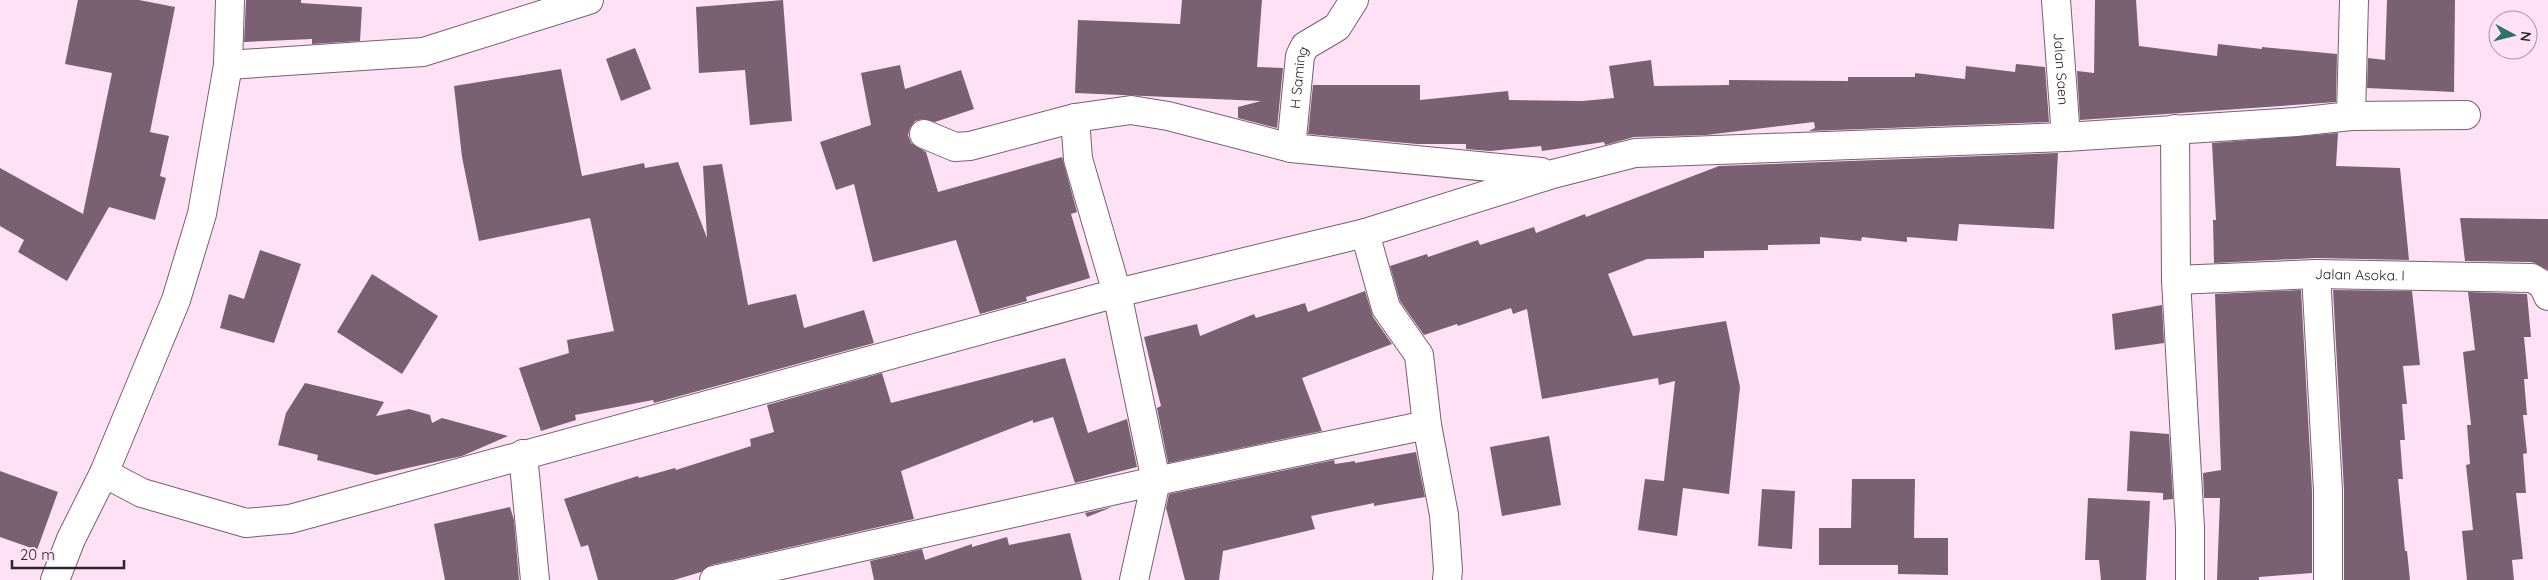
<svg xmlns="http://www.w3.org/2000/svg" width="2548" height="580" viewBox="0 0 2548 580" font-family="Quicksand,sans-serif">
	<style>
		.building { fill: #796172 }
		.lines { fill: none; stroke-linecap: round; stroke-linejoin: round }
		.minor-casing { stroke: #785f71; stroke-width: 30 }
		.minor { stroke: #fff; stroke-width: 28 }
		.labels { text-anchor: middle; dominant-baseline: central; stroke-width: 5; stroke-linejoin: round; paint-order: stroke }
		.street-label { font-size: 14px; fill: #2d232a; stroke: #fee1f5 }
	</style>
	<rect width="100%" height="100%" fill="#fee1f5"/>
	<path class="building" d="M78 0H139L175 7 150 132 169 136 160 176 166 178 155 220 109 207 67 281 18 252 24 240 0 226V168L83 214 112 73 65 64Z
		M246 0H301V3L362 7 360 41 312 44V39L244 42Z
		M783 0 792 121 750 125 745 70 699 73 696 7Z
		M1182 0H1262L1257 67 1283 68 1277 128 1238 118V107L1261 101 1075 93 1078 20 1180 24Z
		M2095 0H2136L2139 46 2217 56 2218 44 2262 49V47L2337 54 2336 102 2080 120 2077 71 2094 73Z
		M2387 0H2455L2454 92 2367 88 2368 58 2385 60Z
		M635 48 651 89 621 101 606 59Z
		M1651 60 1654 86 1729 85V80L1848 81V77H1915V73L1965 79 1966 66 2015 72 2016 64 2045 67 2049 122 1809 131 1815 128 1814 122 1706 135 1634 137 1605 145 1604 142 1542 151 1541 146 1490 151 1466 149V144H1417L1308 134 1313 85H1420V100L1508 91 1509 100 1583 101 1614 98 1609 66Z
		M900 65 905 89 961 70 974 109 935 122 922 119 915 121 910 128 908 135 911 143 926 152 938 192 1062 157 1077 212 1071 214 1090 278 1026 297 1027 301 980 314 956 240 873 262 854 184 836 190 820 142 871 125 861 73Z
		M561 69 582 176 644 163 645 168 678 162 707 238 703 166 722 164 748 305 796 294 804 328 864 310 874 343 654 403 653 400 575 415 576 420 541 431 519 368 569 353 567 340 614 331 590 218 479 241 462 157 454 86Z
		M2338 133 2336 166 2400 168 2409 260 2316 258 2214 263 2213 220H2216L2212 143Z
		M2058 153 2054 229 1959 224 1957 241 1907 237V242L1862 237 1861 241 1820 237V244L1768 245V250L1704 251V258L1647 259 1608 274 1633 336 1726 321 1740 387 1729 494 1683 488 1677 536 1638 530 1645 479 1664 481 1675 381 1659 385 1658 378 1542 399 1527 309 1513 314 1511 308 1458 326 1457 324 1424 335 1400 301 1390 266 1427 254 1428 257 1478 240 1480 245 1534 227 1536 233 1585 214 1586 217 1719 166Z
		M2460 218 2548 219V270L2532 262 2465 261Z
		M260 250 301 264 274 343 220 328 229 294 244 299Z
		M372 274 438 316 402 374 337 332Z
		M2301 290 2312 491V573L2259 577V580H2217L2220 498H2204L2203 473 2221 470 2215 294Z
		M2333 290 2412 291 2420 365 2403 366 2407 404H2402L2405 440H2400L2403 479H2398L2405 551H2407L2410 580H2344V490Z
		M1365 291 1373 317 1392 344 1302 378 1322 431 1168 463 1157 408 1161 406 1144 337 1197 324 1200 336 1254 314 1256 318 1305 303 1308 312Z
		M2468 292 2527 294 2531 337H2524L2528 379H2524L2527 415H2523L2527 453 2523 454 2526 493H2516L2523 559 2512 560 2514 580H2467L2462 531 2473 530 2466 465 2470 464 2467 425H2471L2463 352 2475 350Z
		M2162 305 2164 343 2115 350 2112 314Z
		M1065 358 1088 433 1127 419 1137 467 1075 483 1053 417 1033 423V420L901 471 914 519 711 565 701 572 674 580H598L588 545 581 547 564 499 638 476 639 478 675 468 676 470 751 446 750 439 774 432 767 405 882 373 891 403Z
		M305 383 384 402 376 416 409 409 430 415 432 423 442 418 508 436 462 456 376 475 317 460 318 455 278 445 286 413Z
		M2130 431 2169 434 2173 499 2163 500V493L2127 491Z
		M1549 436 1561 505 1502 516 1490 447Z
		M1416 452 1425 497 1374 506V503L1311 516 1315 529 1223 551 1219 580H1185L1166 508 1169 494 1334 460 1335 464 1355 461V463Z
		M0 471 58 492 37 550 0 537Z
		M1852 479H1915L1914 538H1948V575L1898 574V565H1819V528H1851Z
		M1762 489 1795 491 1792 549 1758 546Z
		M2088 498 2150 501 2146 580H2101L2099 560H2085Z
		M510 507 514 520 519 580H445L434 524Z
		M1112 507 1087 517 1085 513Z
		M1070 533 1082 580H874L870 561 922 549 925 560 972 544V547L1007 537 1009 545Z"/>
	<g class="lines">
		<g class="minor-casing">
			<g id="minor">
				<path id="s1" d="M2056 0 2066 137"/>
				<path d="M228 65 423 52 589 0"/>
				<path d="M2351 116 2466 115"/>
				<path d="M2175 129 2176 280 2190 528V580"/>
				<path d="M924 134 955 147 970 146 1075 118"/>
				<path id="s2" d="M1291 148 1300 56 1305 46 1337 27 1354 0"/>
				<path d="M1365 233 1386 308 1419 355 1427 425 1444 515 1448 570 1447 580"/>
				<path d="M2316 274 2328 491V580"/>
				<path id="s3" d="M2176 280 2316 274 2532 278 2543 285 2548 296"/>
				<path d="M523 454 535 580"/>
				<path d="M104 473 142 493 246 523 290 519 1117 293 1365 233 1553 174 1635 153 2066 137 2296 122 2351 116 2354 0"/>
				<path d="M55 580 71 539 104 473 176 300 202 214 228 65 230 0"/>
				<path d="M714 580 1156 481 1427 425"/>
				<path d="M1134 580 1156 481 1117 293 1078 159 1075 118 1131 110 1168 116 1291 148 1541 172"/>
			</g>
		</g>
		<use href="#minor" class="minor"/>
	</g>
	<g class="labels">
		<g class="street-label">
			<text stroke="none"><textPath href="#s1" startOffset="69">Jalan Saen</textPath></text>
			<text stroke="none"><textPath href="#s2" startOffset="71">H Saming</textPath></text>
			<text stroke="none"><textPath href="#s3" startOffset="184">Jalan Asoka. I</textPath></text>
		</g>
	</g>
	<g transform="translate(2513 35) rotate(97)"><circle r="24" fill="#fee1f5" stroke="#aa95a4"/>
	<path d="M0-4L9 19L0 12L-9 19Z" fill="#2a726b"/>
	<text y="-8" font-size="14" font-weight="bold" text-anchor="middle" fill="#2d232a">N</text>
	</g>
	<path d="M12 560v8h112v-8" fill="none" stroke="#2d232a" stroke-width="2.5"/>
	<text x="20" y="560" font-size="15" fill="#2d232a" stroke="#fee1f5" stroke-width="4" paint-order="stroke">20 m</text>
</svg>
